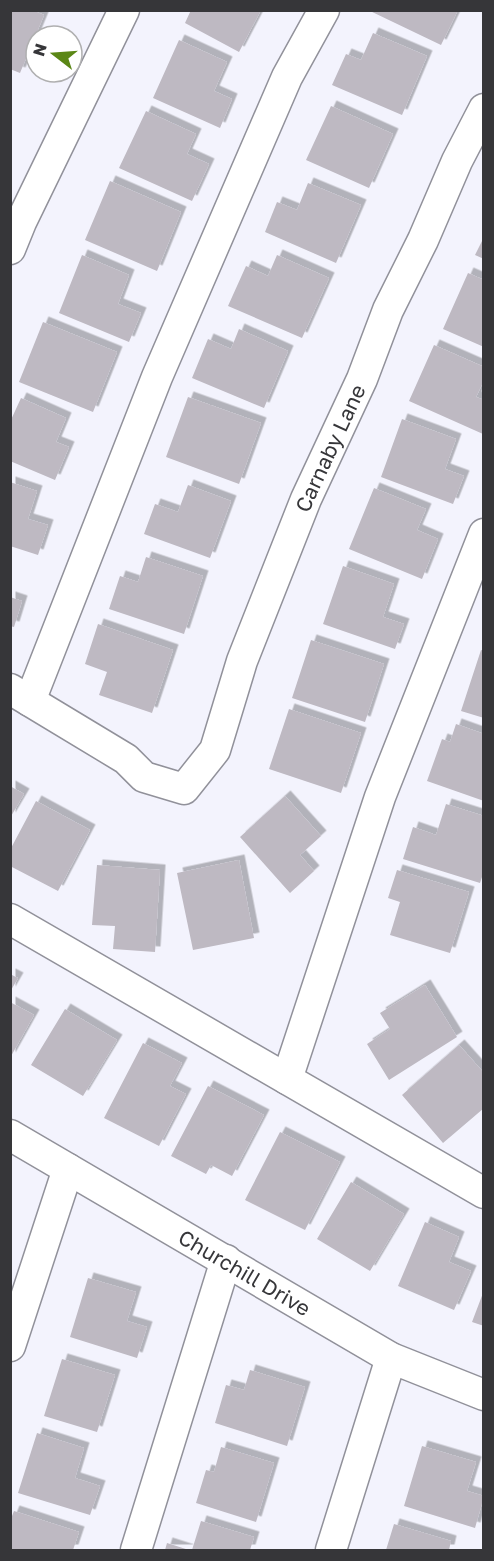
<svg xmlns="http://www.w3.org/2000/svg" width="494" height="1561" viewBox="0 0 494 1561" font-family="'Golos Text',sans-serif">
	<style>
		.building { fill: #beb9c2; filter: url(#shadow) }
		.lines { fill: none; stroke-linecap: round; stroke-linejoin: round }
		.minor-casing { stroke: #91919a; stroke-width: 33 }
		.minor { stroke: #fff; stroke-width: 30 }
		.labels { text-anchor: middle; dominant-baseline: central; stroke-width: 6; stroke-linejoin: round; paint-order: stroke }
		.street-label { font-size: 21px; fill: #363639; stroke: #fff }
	</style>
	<defs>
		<filter id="shadow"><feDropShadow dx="5.5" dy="-5.5" stdDeviation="0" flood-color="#0004"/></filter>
	</defs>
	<rect width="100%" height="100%" fill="#f3f3fd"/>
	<path class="building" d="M10 10H32L44 15 20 73 10 69Z
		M191 10H261L239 52 185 23Z
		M368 10H458L441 45Z
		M373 33 427 56 402 115 332 85 346 54 361 60Z
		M179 40 227 62 214 91 232 99 220 128 153 98Z
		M331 106 393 134 369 188 306 160Z
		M146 111 196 134 187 154 209 164 192 201 119 168Z
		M110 181 181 212 157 271 85 240Z
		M308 183 361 205 336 263 265 232 277 202 297 210Z
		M484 237V259L475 255Z
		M82 255 129 275 118 304 141 313 129 342 59 313Z
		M277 255 329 278 302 338 228 306 246 266 268 276Z
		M468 273 484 280V347L443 329Z
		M43 322 117 352 93 412 19 382Z
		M239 329 288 351 264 408 192 378 208 339 231 349Z
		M434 345 484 367V380L476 397 484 400 483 434 409 401Z
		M188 397 261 423 239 484 166 457Z
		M21 398 66 418 56 442 69 447 55 480 10 461V422Z
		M402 419 456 439 445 469 464 476 453 504 381 477Z
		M10 482 37 491 28 519 48 525 38 555 10 546Z
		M188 485 231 501 210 558 144 534 155 504 178 512Z
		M374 488 426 509 417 530 438 539 422 579 349 549Z
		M146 557 203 576 184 634 109 609 120 576 138 582Z
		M343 566 394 584 383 617 404 624 395 649 323 624Z
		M10 597 22 601 14 627 10 626Z
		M98 624 173 650 152 713 99 695 107 672 85 664Z
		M311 640 384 664 365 722 292 698Z
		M481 650 484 651V718L461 711Z
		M289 709 361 733 341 793 269 769Z
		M456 724 484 734V801L427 781 442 739 450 742Z
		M10 786 24 794 10 818Z
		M285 796 321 836 300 855 314 871 290 893 240 837Z
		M36 801 90 830 58 891 10 866V850Z
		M446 804 484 816V871L480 883 403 859 413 827 436 835Z
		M239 860 254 938 193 950 177 873Z
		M97 865 160 870 155 952 113 949 115 926 92 925Z
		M397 870 469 892 450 953 390 935 400 902 388 898Z
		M10 974 18 978 10 992Z
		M425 985 457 1037 389 1080 367 1044 390 1029 380 1013Z
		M10 1002 34 1015 10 1058Z
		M65 1009 117 1040 83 1096 31 1065Z
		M143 1043 182 1063 170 1086 186 1094 159 1146 104 1118Z
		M459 1045 484 1073V1108L443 1143 402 1095Z
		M208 1086 264 1115 232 1176 211 1165 206 1174 171 1156Z
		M280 1132 340 1162 305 1230 245 1200Z
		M351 1182 404 1214 370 1271 317 1239Z
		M425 1222 459 1237 449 1262 471 1271 454 1310 398 1286Z
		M88 1278 136 1292 127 1321 147 1327 137 1358 70 1337Z
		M483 1293H484V1326L472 1322Z
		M62 1359 115 1375 97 1432 44 1416Z
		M250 1370 305 1387 287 1446 215 1423 226 1385 244 1390Z
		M37 1433 84 1448 75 1478 100 1486 90 1515 18 1493Z
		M422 1446 476 1462 467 1491 484 1496 475 1528 404 1506Z
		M221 1447 274 1463 256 1522 196 1503 206 1470 214 1472Z
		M14 1511 79 1532 73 1550H10V1521Z
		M201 1521 254 1537 250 1550H192Z
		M394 1524 451 1541 449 1550H386Z
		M167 1543 189 1550H165Z"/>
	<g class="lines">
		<g class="minor-casing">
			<g id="minor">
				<path d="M10 249 21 222 124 10"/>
				<path id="s1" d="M10 689 126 759 144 777 184 789 215 750 242 661 306 499 362 379 388 310 423 240 457 161 484 109"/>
				<path d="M30 701 157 377 287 77 324 10"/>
				<path d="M10 919 484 1193"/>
				<path d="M287 1079 380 797 484 534"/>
				<path id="s2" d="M10 1135 391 1358 484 1395"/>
				<path d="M10 1346 68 1169"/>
				<path d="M136 1550 226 1260"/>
				<path d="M331 1550 391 1358"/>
			</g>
		</g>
		<use href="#minor" class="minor"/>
	</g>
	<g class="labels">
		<g class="street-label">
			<text stroke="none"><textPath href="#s1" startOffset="576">Carnaby Lane</textPath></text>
			<text stroke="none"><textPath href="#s2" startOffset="272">Churchill Drive</textPath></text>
		</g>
	</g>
	<rect width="494" height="1561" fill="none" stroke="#363639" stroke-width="24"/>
	<g transform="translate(54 54) rotate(287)"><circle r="28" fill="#ffffff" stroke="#afafb0" stroke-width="1.5"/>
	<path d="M0-4.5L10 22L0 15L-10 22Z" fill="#5b8716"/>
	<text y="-9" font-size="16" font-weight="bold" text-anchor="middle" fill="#363639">N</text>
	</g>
</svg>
